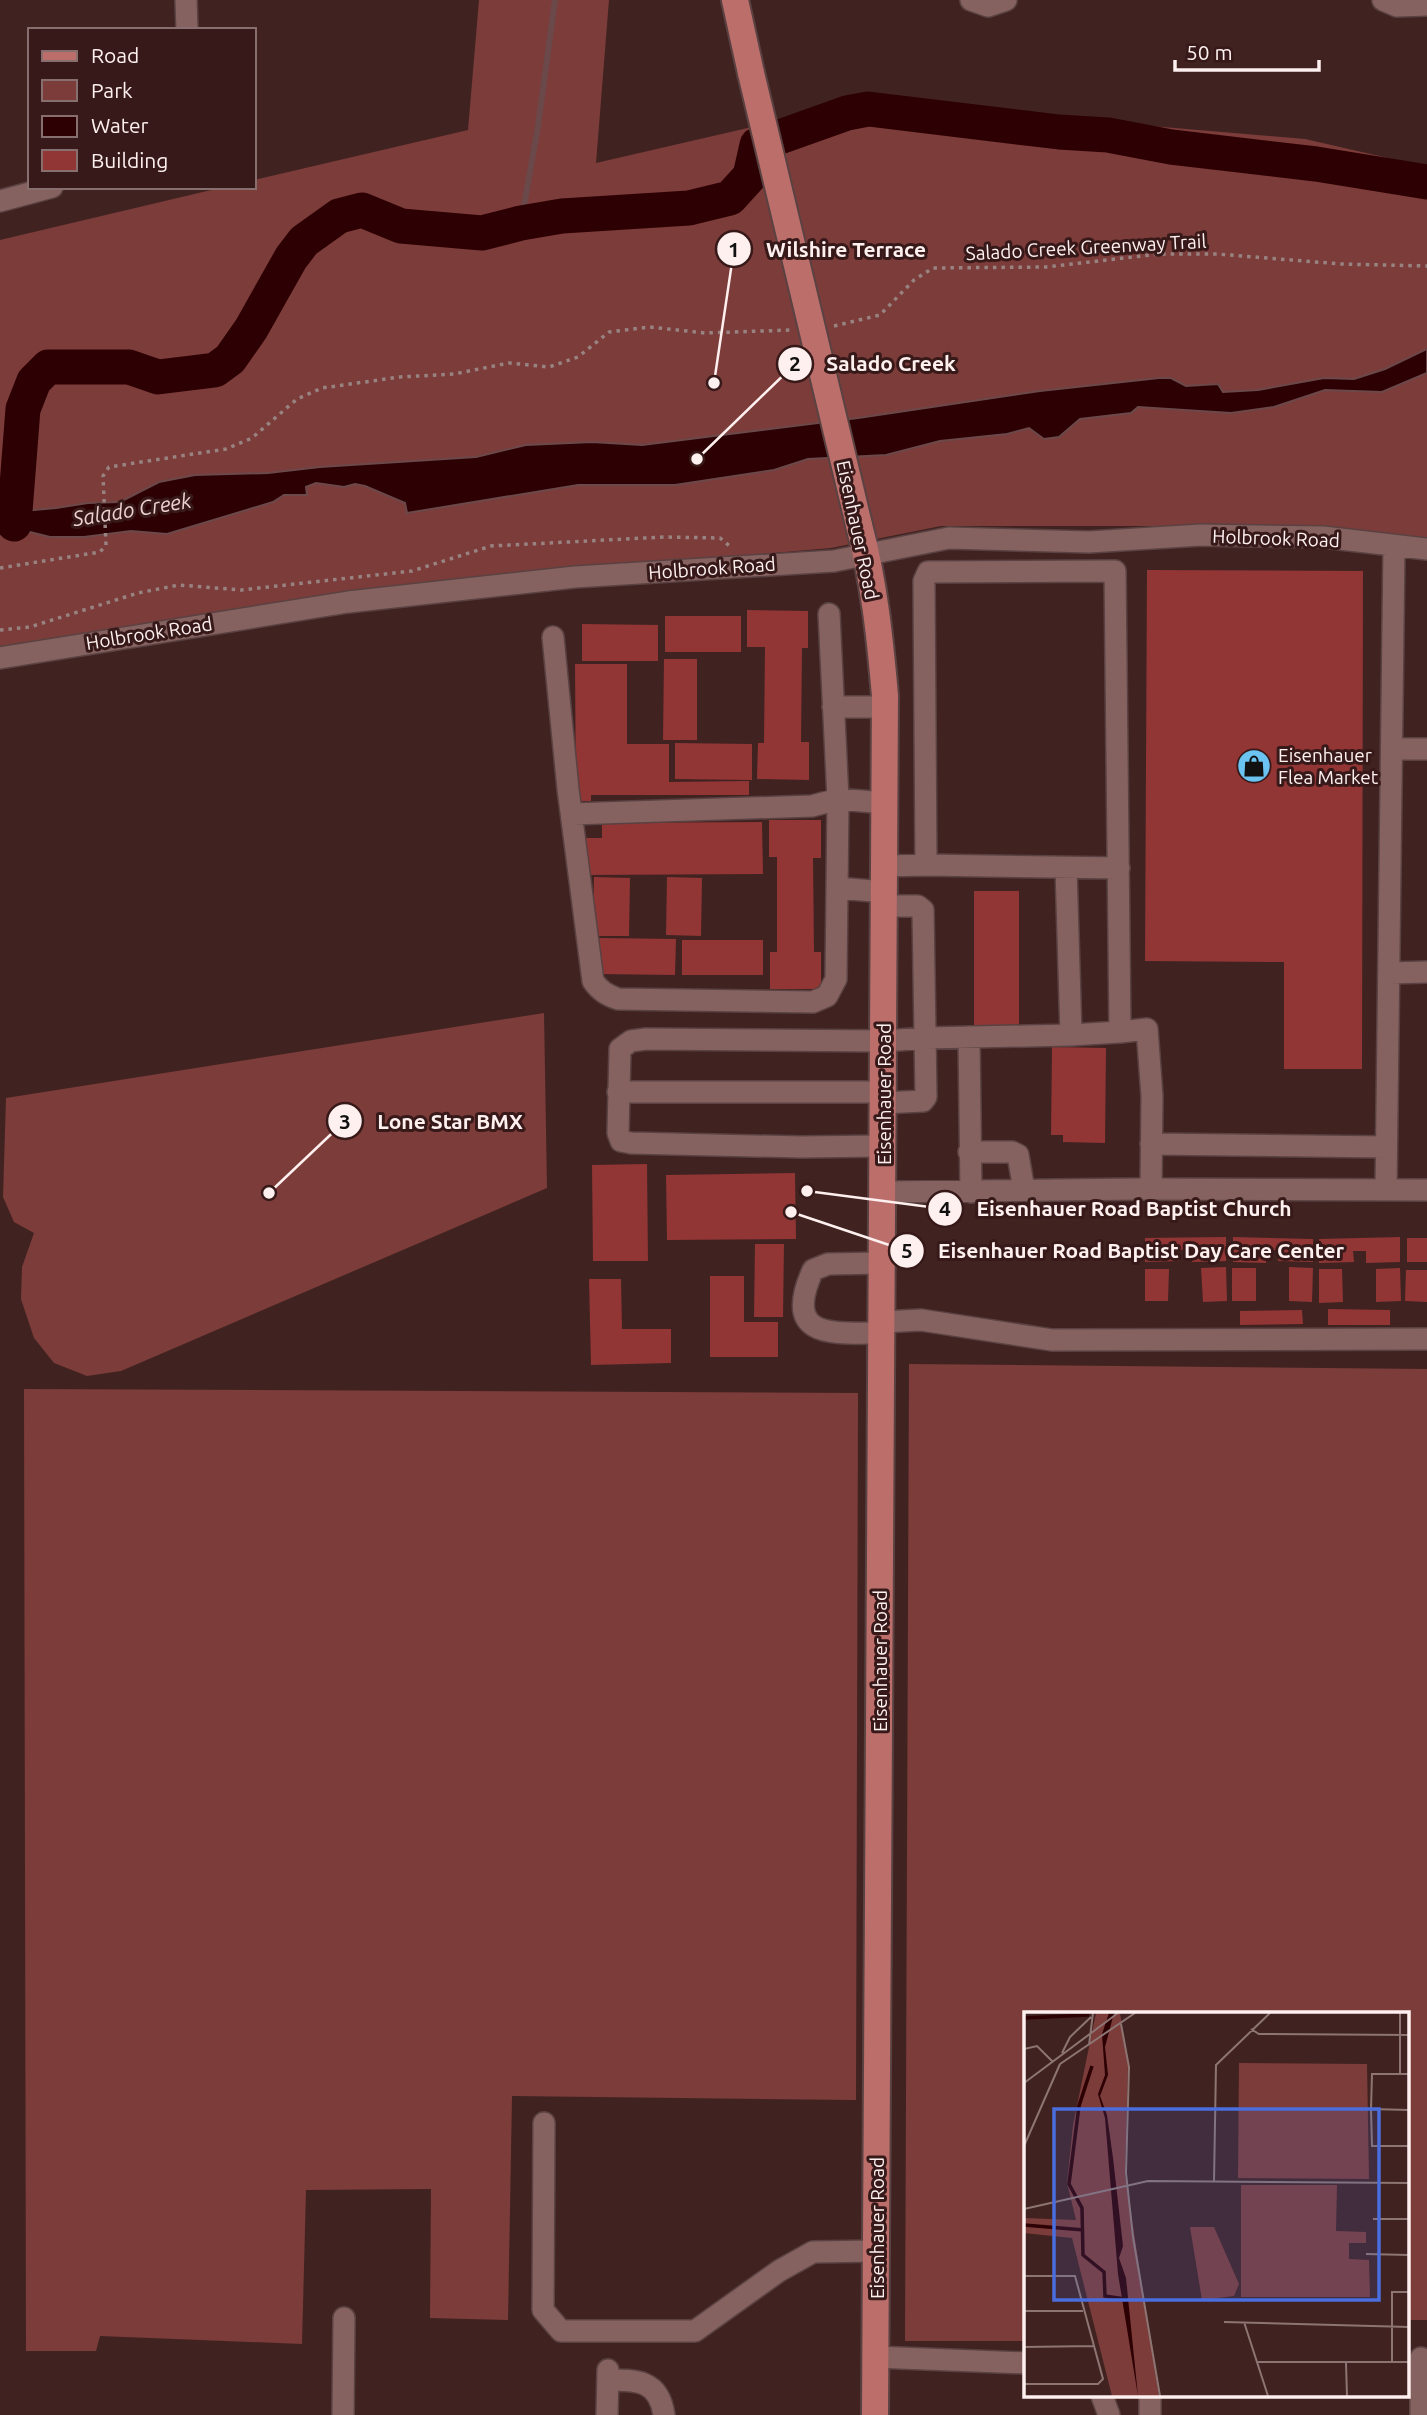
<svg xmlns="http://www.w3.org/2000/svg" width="1427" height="2415" viewBox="0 0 1427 2415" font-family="Ubuntu,sans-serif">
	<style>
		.green { fill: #7c3c3a }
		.water { fill: #2d0003; stroke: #6b484a; stroke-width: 2 }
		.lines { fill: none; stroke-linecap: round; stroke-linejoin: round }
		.stream { stroke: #6b484a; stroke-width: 6 }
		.river { stroke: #2d0003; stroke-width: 35 }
		.building { fill: #913535 }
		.minor-casing { stroke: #5a4242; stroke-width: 24 }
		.major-casing { stroke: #5a4242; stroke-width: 30 }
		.path { stroke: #988381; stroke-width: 3.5; stroke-dasharray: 3.5 5; stroke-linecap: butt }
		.minor { stroke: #856260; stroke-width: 21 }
		.major { stroke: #bc6e6b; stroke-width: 26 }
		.major-bridge-casing { stroke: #5a4242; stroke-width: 30; stroke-linecap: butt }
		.major-bridge { stroke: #bc6e6b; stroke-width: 26 }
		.labels { text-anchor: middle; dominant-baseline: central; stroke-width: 6; stroke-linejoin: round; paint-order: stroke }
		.street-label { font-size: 19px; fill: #fdf0ef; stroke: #361918 }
		.poi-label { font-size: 19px; fill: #fdf0ef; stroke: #361918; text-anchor: start }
		.water-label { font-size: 21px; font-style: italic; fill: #eed2d0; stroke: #361918 }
		.inset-river { fill: none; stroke: #2d0003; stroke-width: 3.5 }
		.inset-road { fill: none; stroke: #8c7573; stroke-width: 2 }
		.view { fill: #4a6edd; fill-opacity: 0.15; stroke: #4a6edd; stroke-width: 3.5 }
		.inset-edge { fill: none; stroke: #fdf0ef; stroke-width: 3.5 }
		.leader { fill: none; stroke: #fdf0ef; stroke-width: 2.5 }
		.callout-dot { fill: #fdf0ef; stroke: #361918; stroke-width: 2.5 }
		.mark-label { font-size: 21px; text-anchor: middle; font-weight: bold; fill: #111 }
		.callout-label { font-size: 21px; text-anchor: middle; font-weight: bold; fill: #fdf0ef; stroke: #361918; stroke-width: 6; stroke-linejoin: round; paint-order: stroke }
	</style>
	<rect width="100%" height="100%" fill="#402321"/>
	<path class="green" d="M479 0H609L596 163 877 98 1092 121 1305 139 1427 167V538L1316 526H941L831 548 609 567 0 650V240L224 187H254V180L468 130Z
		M544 1013 547 1188 121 1371 87 1376 54 1363 34 1338 21 1299 22 1267 34 1233 14 1222 3 1197 6 1098Z
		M909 1364 1427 1369V2320H1408V2014H1026V2341H905Z
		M24 1389 858 1393 856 2100 512 2096 508 2320 430 2318 431 2189 306 2190 302 2344 100 2336 96 2351H26Z"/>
	<path class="water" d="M1427 349V373L1382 392 1325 390 1274 407 1231 413 1138 407 1131 413 1080 419 1059 437 1044 439 1029 428 1007 434 940 441 886 455 808 459 774 470 675 485H578L407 513 405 503 365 486 355 484 344 487 316 483 306 487 307 495H284L273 502 167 534 131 531 84 537H50L26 531 0 535V513L56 508 88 503 120 502 159 482 195 475 268 473 320 467 476 457 526 445 592 442 642 445 858 418 1040 391 1159 378H1171L1186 386 1218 384 1223 392 1258 390 1324 378 1354 379 1385 369Z"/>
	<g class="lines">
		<path class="stream" d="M521 223 538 126 555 0"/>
		<path class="river" d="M14 524 23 409 34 381 48 367H129L158 377 215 370 230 359 251 329 291 258 304 241 339 216 362 210 401 226 482 233 521 223 562 216 689 208 730 198 750 176 757 145 847 113 868 109 1059 132 1108 135 1171 147 1316 164 1427 182"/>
	</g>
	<path class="building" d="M1147 570 1363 571 1362 1069H1284V962L1145 961Z
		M747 610 808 611V648H802L801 742H809V780L757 779 758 743H764L765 647H747Z
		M665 616H741V652H665Z
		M582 624 658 625V661H582Z
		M664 659H697V740H663Z
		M575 664H627V744H669V782L749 781V795H591V801H576Z
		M675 743 752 744V780L675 779Z
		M769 820H821V858H813L814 952H821V989H770V952H777V857H769Z
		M762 822 763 874 586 875V838H602V823Z
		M594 877 630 878 629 936H593Z
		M667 877 702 878 701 936 666 935Z
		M974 891H1019V1025H974Z
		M599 938 676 939 675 975 599 974Z
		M682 940H763V975H682Z
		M1052 1047 1106 1048 1105 1143 1063 1142V1135H1051Z
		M647 1164 648 1261H593L592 1165Z
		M795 1173 796 1239 667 1240 666 1175Z
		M1226 1237V1261L1192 1262V1249L1179 1250V1261L1145 1262V1238Z
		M1233 1237 1313 1239V1262L1278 1261 1279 1250H1266V1263L1233 1262Z
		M1400 1237V1262L1366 1263V1251H1353L1354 1262 1319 1263V1239Z
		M1407 1238H1427V1262H1407Z
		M755 1244H784L783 1317H754Z
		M1226 1267 1227 1301 1203 1302 1201 1268Z
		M1289 1267 1313 1268 1312 1302 1289 1301Z
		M1232 1268H1256V1301H1232Z
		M1400 1268 1401 1301 1376 1302V1269Z
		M1145 1269H1169L1168 1301H1145Z
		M1319 1269H1342L1343 1302 1319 1303Z
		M1406 1270H1427V1302L1405 1301Z
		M710 1276H744V1322H778V1357H710Z
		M589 1279H621L622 1329H671V1363L591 1365Z
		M1328 1309 1390 1310V1325H1328Z
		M1302 1310 1303 1324 1240 1325V1311Z"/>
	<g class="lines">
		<g class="minor-casing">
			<path id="minor" d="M186 0 187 30
				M971 0 988 6 1006 0
				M1383 0 1397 6 1427 5
				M0 201 52 187
				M553 637 568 789 593 981C600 991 607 995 618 999L813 1002 827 996 836 979 838 799 829 614
				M0 658 348 602 575 577 834 561 949 538 1089 542 1201 535 1323 537 1427 549
				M833 707H885
				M1392 749H1427
				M572 814 812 806 838 799 885 803
				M926 865 1119 868
				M885 866 926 865 924 581 928 572 1115 571 1120 1032 1071 1035
				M837 888 885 892
				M1389 973 1427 972
				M1120 1032 1147 1029 1152 1096 1151 1189
				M969 1037 971 1192
				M618 1092H884
				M883 1103 923 1101 926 1097 923 910 918 906H885
				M1151 1144 1386 1147
				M883 1146 801 1147 631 1143 621 1141 618 1133 620 1049 631 1041 646 1039 884 1041 926 1038 1071 1035 1066 868
				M969 1152H1012L1018 1155 1024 1190
				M1386 1190 1394 546
				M883 1192 1140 1189 1427 1190
				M882 1322 921 1320 1052 1340 1427 1339
				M882 1333C834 1333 781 1340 813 1270L828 1264 882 1263
				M544 2123 543 2310 561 2331H695L779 2271 813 2252 876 2251
				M875 2357 1026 2363
				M608 2380C637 2380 659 2380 664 2415
				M1102 2396 1109 2415
				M1150 2396V2415
				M343 2415 344 2318
				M607 2415 608 2370
				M1421 2415V2358"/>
		</g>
		<g class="major-casing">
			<path id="major" d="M735 0 751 73
				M859 525C874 581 880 638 885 696L875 2415"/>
		</g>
		<path class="path" d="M834 326 880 315 914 280 933 268 1046 267 1159 254H1217L1341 264 1427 266
			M0 568 100 552 106 545 103 476 109 467 226 449 252 438 297 399 322 388 400 377 454 374 509 363 549 367 578 357 609 332 650 327 705 333 791 330
			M0 630 30 627 138 593 179 585 241 590 412 571 491 546 664 537 720 538 732 548"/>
		<use href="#minor" class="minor"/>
		<use href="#major" class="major"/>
		<g class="major-bridge-casing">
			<path id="major-bridge" d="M751 73 859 525"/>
		</g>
		<use href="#major-bridge" class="major-bridge"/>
	</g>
	<defs>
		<g id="shop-disc" transform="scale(1.75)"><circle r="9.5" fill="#6ac3f1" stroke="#361918"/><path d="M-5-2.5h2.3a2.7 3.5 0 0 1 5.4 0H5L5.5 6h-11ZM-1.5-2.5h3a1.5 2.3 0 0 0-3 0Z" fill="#111"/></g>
	</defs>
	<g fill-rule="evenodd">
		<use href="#shop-disc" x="1254" y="766"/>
	</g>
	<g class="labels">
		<g class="street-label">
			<text transform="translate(1086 247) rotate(-3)">Salado Creek Greenway Trail</text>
			<text transform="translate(858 530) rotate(78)">Eisenhauer Road</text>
			<text transform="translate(1276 538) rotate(2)">Holbrook Road</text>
			<text transform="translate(712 568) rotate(-4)">Holbrook Road</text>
			<text transform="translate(149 633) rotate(-9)">Holbrook Road</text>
			<text transform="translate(884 1094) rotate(-90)">Eisenhauer Road</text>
			<text transform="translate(880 1661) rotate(-90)">Eisenhauer Road</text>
			<text transform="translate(877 2228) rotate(-90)">Eisenhauer Road</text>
		</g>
		<g class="poi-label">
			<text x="1278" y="755">Eisenhauer<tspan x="1278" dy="22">Flea Market</tspan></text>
		</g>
		<g class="water-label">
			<text transform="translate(132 509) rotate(-9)">Salado Creek</text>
		</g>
	</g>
	<g transform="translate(1024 2012)">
		<rect width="385" height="385" fill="#402321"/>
		<path d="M72 1H96L104 52 101 162 135 384H88L48 226 0 221V206L52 208 43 171 49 113ZM215 51 343 52 345 167 214 166ZM217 173H313L312 219 342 220V231H325V247L345 248 346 285H217ZM166 215H190L215 272 210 284 178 288Z" fill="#7c3c3a"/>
		<path d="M85 1H90L81 35 84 63 76 84 83 103 89 146 99 234 95 246 102 266 114 384 94 262 81 106 74 82 81 63 78 22Z" fill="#2d0003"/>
		<path class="inset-river" d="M0 6 65 3M68 54 55 94 45 172 58 196 59 243 80 260 81 284 101 287M0 213 60 218"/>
		<path class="inset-road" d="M97 12 105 55 102 161 109 225 136 384M227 17 235 22 385 23M65 33 69 1M0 37 13 34 29 50M38 41 46 25 67 5M36 52 111 1M376 62V1M385 62H348L347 97 348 134H385M0 71 94 1M347 97 385 98M0 134 36 52M190 170 192 53 246 1M0 197 124 169 385 171M349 207H385M342 242 385 243M0 264H51L79 367 74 372H0M0 299H59M200 310 385 315M220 310 244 384M0 335 70 334M234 350H385M368 350V280H385M322 351 323 384"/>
		<path class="view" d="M30 97H355V288H30Z"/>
		<rect width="385" height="385" class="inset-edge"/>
	</g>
	<path class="leader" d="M714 383L734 249M697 459L795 364M269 1193L345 1121M807 1191L945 1209M791 1212L907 1251"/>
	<g class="callout-dot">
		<circle cx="714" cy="383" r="7"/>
		<circle cx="697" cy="459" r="7"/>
		<circle cx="269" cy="1193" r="7"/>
		<circle cx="807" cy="1191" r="7"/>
		<circle cx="791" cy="1212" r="7"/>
		<circle cx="734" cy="249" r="18"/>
		<circle cx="795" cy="364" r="18"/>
		<circle cx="345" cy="1121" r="18"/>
		<circle cx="945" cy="1209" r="18"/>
		<circle cx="907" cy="1251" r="18"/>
	</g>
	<g class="mark-label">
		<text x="734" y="257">1</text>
		<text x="795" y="371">2</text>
		<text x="345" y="1129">3</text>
		<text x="945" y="1216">4</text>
		<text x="907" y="1258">5</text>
	</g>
	<g class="callout-label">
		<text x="846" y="257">Wilshire Terrace</text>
		<text x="891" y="371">Salado Creek</text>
		<text x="450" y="1129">Lone Star BMX</text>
		<text x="1134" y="1216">Eisenhauer Road Baptist Church</text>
		<text x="1141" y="1258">Eisenhauer Road Baptist Day Care Center</text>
	</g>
	<rect x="28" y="28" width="228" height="161" fill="#361918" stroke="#866f6e" stroke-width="2"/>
	<rect x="42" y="51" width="35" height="10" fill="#bc6e6b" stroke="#866f6e" stroke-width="2"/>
	<text x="91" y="63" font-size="21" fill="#fdf0ef">Road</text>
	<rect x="42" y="80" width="35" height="21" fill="#7c3c3a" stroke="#866f6e" stroke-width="2"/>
	<text x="91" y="98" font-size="21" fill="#fdf0ef">Park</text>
	<rect x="42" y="116" width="35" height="21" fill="#2d0003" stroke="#866f6e" stroke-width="2"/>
	<text x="91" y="133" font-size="21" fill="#fdf0ef">Water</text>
	<rect x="42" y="150" width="35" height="21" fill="#913535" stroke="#866f6e" stroke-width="2"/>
	<text x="91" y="168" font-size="21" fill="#fdf0ef">Building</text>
	<path d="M1175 60v10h144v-10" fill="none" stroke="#fdf0ef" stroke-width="3.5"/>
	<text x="1186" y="60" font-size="21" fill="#fdf0ef" stroke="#361918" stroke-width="5" paint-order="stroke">50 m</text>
</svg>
